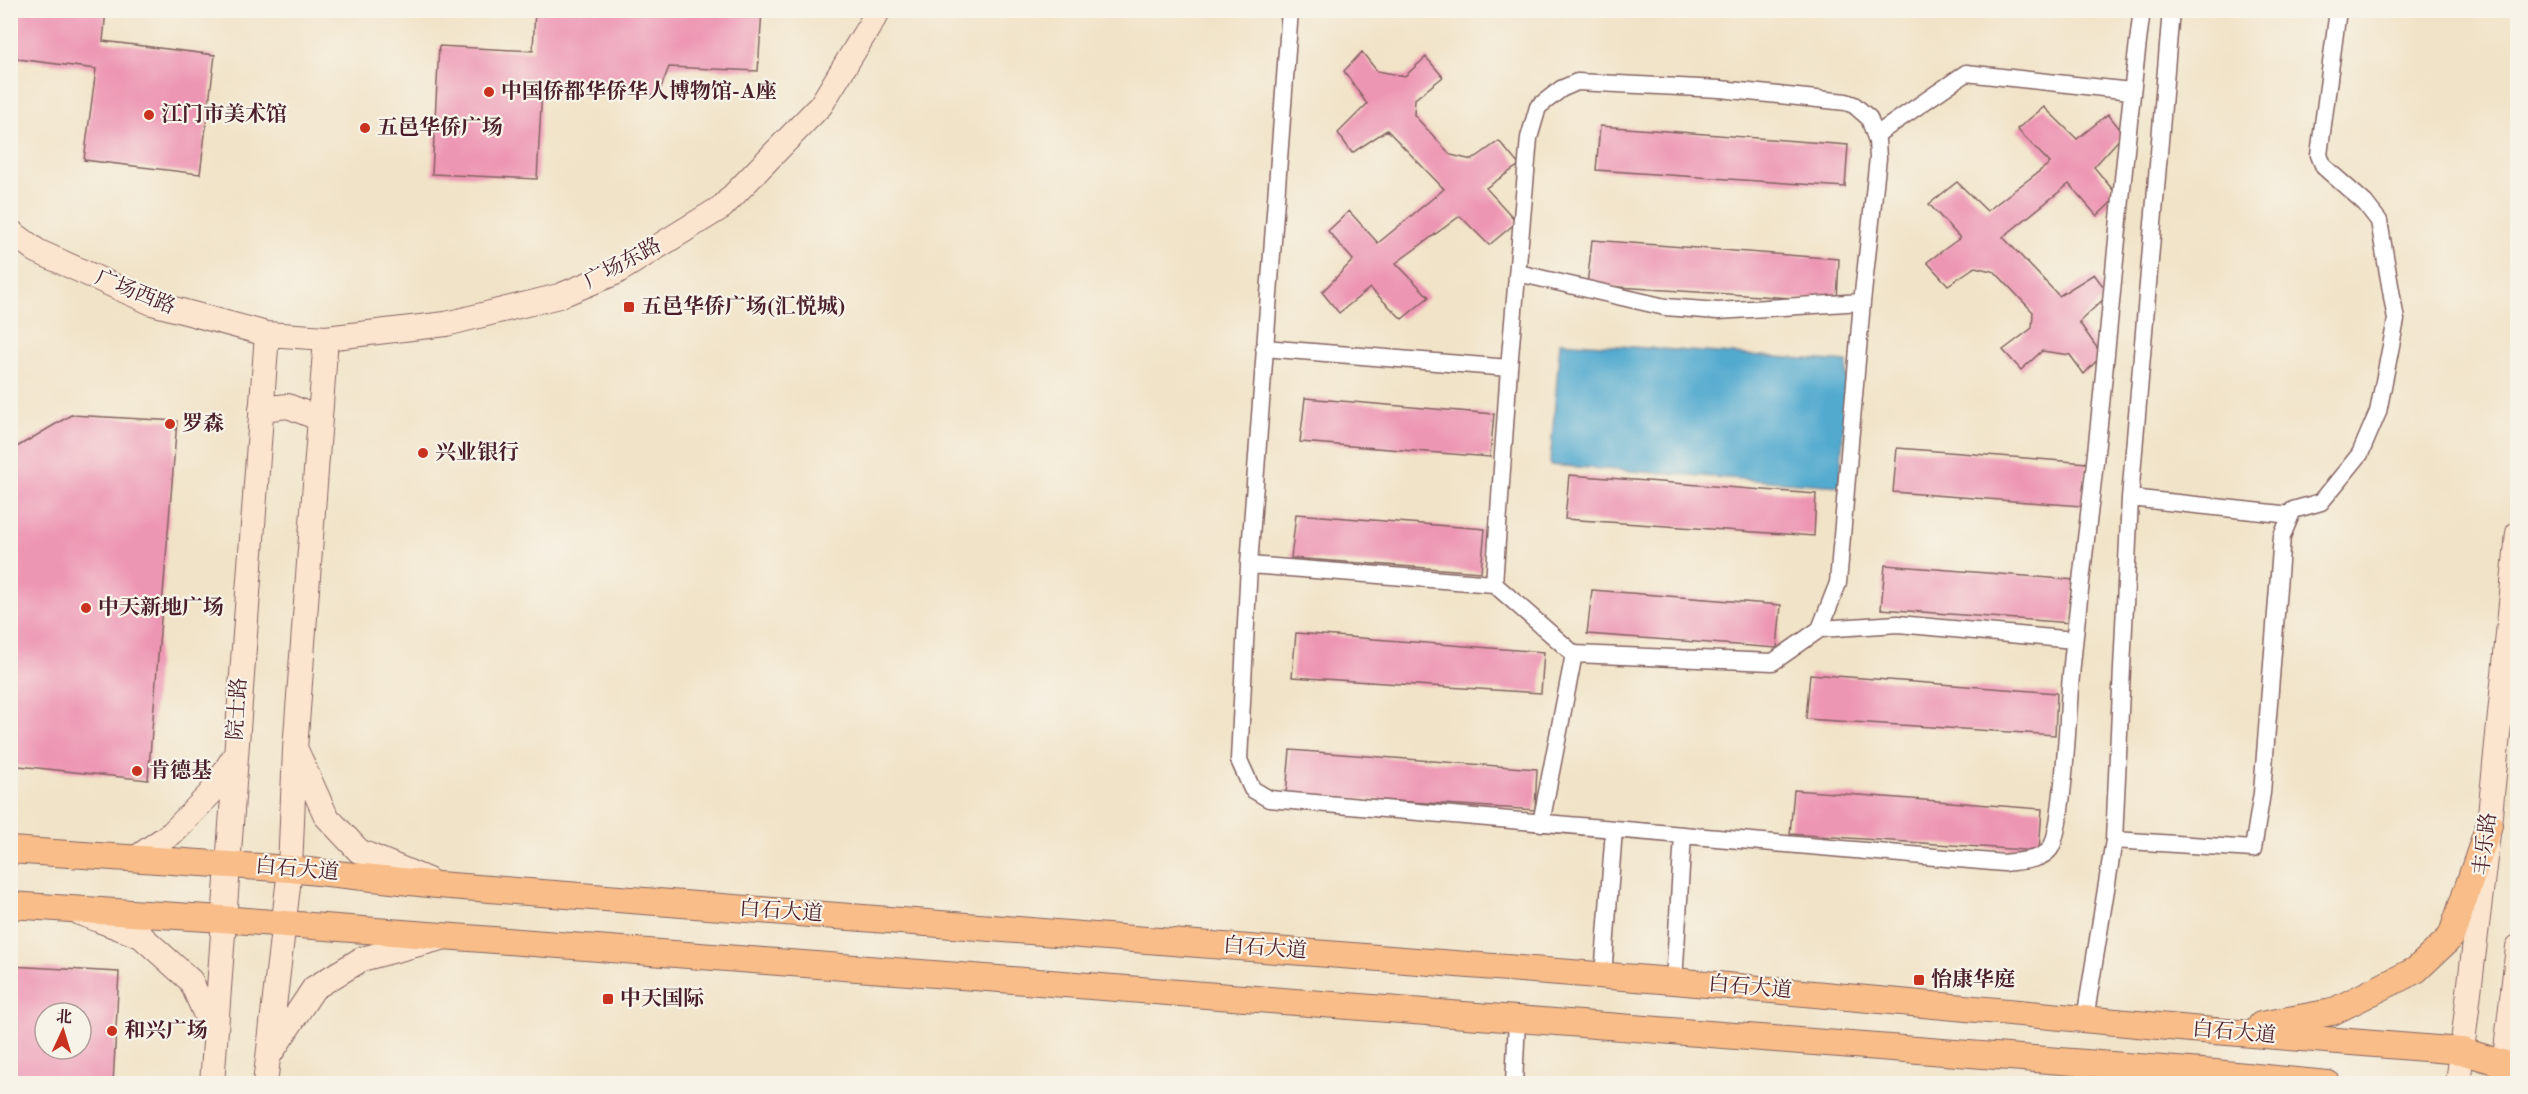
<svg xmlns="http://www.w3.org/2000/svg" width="2528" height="1094" viewBox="0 0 2528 1094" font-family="'Old Standard TT','Noto Serif SC',serif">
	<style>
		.water { fill: #52aacf; stroke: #4e647d; stroke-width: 1.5 }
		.building { fill: #ed96b4; fill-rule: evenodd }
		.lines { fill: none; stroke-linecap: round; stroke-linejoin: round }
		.minor-casing { stroke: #846462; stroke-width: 19 }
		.secondary-casing { stroke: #846462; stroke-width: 26 }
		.primary-casing { stroke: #846462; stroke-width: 28 }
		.minor { stroke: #fff; stroke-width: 16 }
		.secondary { stroke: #fce5cf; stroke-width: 24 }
		.primary { stroke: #f8bd88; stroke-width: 26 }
		.poi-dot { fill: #c8321e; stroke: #f7f3e8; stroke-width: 2 }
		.labels { text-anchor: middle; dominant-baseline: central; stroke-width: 4.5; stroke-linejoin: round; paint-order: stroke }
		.poi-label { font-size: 21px; font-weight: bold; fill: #4a1f2b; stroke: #f7f3e8; text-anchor: start }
		.street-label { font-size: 21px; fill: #4a1f2b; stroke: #f7f3e8 }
	</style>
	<rect width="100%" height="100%" fill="#f7f3e8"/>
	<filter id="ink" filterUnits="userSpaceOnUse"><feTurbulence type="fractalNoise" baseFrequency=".0167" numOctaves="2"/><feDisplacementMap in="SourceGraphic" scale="12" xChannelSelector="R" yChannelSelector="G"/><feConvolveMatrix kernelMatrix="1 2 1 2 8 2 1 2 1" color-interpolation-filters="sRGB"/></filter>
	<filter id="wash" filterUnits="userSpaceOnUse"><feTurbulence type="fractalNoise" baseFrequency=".008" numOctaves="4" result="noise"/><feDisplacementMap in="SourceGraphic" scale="24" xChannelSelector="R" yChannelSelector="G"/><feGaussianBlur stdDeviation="1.35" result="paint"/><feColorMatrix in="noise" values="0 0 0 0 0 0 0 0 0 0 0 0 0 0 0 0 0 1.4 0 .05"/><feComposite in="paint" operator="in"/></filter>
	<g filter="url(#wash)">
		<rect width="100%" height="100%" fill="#f1e3c7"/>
		<path class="water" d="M1560 342 1847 362 1840 486 1550 465Z"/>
		<g id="blocks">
			<path class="building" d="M10 10H106L103 41 215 55 200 174 84 160 96 69 10 58Z
				M535 10H762L758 71 669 67 658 95 542 89 537 179 432 174 439 46 533 51Z
				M1362 52 1377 71 1405 76 1426 57 1443 77 1415 99 1414 115 1451 155 1472 160 1499 141 1519 165 1486 188 1517 222 1489 245 1460 216 1396 263 1429 297 1402 319 1370 288 1339 313 1322 292 1353 260 1328 231 1349 211 1378 243 1444 189 1387 130 1352 153 1338 133 1367 104 1344 71Z
				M2044 107 2077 139 2108 114 2124 134 2094 167 2118 196 2097 216 2069 184 2003 237 2059 296 2094 274 2109 294 2079 322 2102 355 2084 374 2070 355 2042 351 2021 370 2003 350 2032 328 2033 312 1995 272 1975 267 1948 285 1927 262 1960 238 1929 204 1957 182 1987 211 2050 163 2017 129Z
				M1600 126 1848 145 1845 187 1596 170Z
				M1592 240 1839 259 1837 301 1587 285Z
				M1305 398 1494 414 1490 457 1300 442Z
				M71 415 177 421 148 780 10 765V451Z
				M1897 448 2087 463 2082 506 1893 492Z
				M1569 475 1816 494 1814 536 1565 519Z
				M1296 514 1485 529 1481 572 1291 558Z
				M1885 565 2075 580 2071 623 1881 609Z
				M1592 590 1781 605 1777 648 1587 634Z
				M1296 633 1544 652 1541 693 1292 677Z
				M1810 674 2057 693 2055 735 1806 719Z
				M1290 750 1537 769 1535 810 1286 794Z
				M1794 790 2042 809 2039 851 1790 834Z
				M10 966 119 972 113 1084 10 1079ZM45 1013H81V1049H45Z"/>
		</g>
	</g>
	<g filter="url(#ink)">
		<use href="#blocks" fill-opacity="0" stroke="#846462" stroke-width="1.5"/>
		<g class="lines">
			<g class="minor-casing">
				<path id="minor" d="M1290 10 1249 565 1239 760 1252 789 1269 799 2004 863C2018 861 2041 861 2050 849 2063 832 2068 715 2070 687 2076 615 2086 543 2094 471 2111 317 2122 164 2142 10
					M1876 135 1966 73 2131 91
					M1509 368 1529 138 1538 107 1561 89 1577 82 1720 89 1846 102 1854 105 1869 118 1877 141 1878 158 1862 302 1718 311 1665 307 1518 273
					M2130 498 2291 515
					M1249 565 1494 584 1509 368 1264 348
					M1494 584 1574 654 1541 823
					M1820 629 1898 624 2074 640
					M1574 654 1773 662 1820 629 1838 583 1862 302
					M2114 840 2253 849 2262 793 2282 536 2293 510 2321 502 2360 454 2378 412 2396 320 2379 221 2365 203 2324 167 2319 155 2338 10
					M1603 976 1614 829
					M1674 981 1683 835
					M2085 1019 2114 840 2130 498 2171 10
					M1514 1084 1517 1020"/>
			</g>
			<g class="secondary-casing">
				<path id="secondary" d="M10 231 37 251 152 303 267 334 326 338 446 324 559 296 615 273 722 207 821 105 879 10
					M261 409 288 406 320 419
					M297 752 326 816 359 851 428 880
					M136 858 172 833 211 793 234 757
					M80 913 141 936 191 981 214 1034
					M271 1053 314 988 362 959 442 938
					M212 1084 267 334
					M265 1084 290 869 295 749 326 338
					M2458 1084 2489 825 2518 533
					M2502 1084 2518 947"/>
			</g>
			<g class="primary-casing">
				<path id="primary" d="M10 850 290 869 438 885 1674 981 2202 1030 2462 1051 2518 1068
					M10 905 222 919 2215 1073 2328 1084
					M2261 1025 2332 1012 2416 970 2451 937 2489 825"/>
			</g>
			<use href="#minor" class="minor"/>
			<use href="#secondary" class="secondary"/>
			<use href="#primary" class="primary"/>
		</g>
	</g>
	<g class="poi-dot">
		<circle cx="489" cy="92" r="6"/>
		<circle cx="149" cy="115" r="6"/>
		<circle cx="365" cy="128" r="6"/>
		<rect x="623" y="301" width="12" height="12" rx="3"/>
		<circle cx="170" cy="424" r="6"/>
		<circle cx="423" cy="453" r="6"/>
		<circle cx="86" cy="608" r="6"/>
		<circle cx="137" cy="771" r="6"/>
		<rect x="1913" y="974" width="12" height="12" rx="3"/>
		<rect x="602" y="993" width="12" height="12" rx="3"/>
		<circle cx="112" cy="1031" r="6"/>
	</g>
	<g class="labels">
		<g class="poi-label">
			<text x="501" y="92">中国侨都华侨华人博物馆-A座</text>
			<text x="161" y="115">江门市美术馆</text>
			<text x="377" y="128">五邑华侨广场</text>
			<text x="641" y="307">五邑华侨广场(汇悦城)</text>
			<text x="182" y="424">罗森</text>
			<text x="435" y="453">兴业银行</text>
			<text x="98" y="608">中天新地广场</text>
			<text x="149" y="771">肯德基</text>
			<text x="1931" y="980">怡康华庭</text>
			<text x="620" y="999">中天国际</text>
			<text x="124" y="1031">和兴广场</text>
		</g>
		<g class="street-label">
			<text transform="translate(623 264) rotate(-28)">广场东路</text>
			<text transform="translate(135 293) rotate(22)">广场西路</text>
			<text transform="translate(238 709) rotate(-86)">院士路</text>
			<text transform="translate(2486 844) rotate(-83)">丰乐路</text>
			<text transform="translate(297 870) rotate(5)">白石大道</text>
			<text transform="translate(781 912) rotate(4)">白石大道</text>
			<text transform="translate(1265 949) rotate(4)">白石大道</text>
			<text transform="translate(1750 988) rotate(5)">白石大道</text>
			<text transform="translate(2234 1033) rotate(5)">白石大道</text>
		</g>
	</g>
	<rect width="2528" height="1094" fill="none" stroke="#f7f3e8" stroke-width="36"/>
	<g transform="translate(63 1031) rotate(4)"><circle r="28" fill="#f7f3e8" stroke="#b29e9c" stroke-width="1.5"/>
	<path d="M0-4.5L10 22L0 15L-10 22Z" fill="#c8321e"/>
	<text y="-9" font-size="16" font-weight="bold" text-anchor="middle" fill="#4a1f2b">北</text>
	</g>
</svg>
